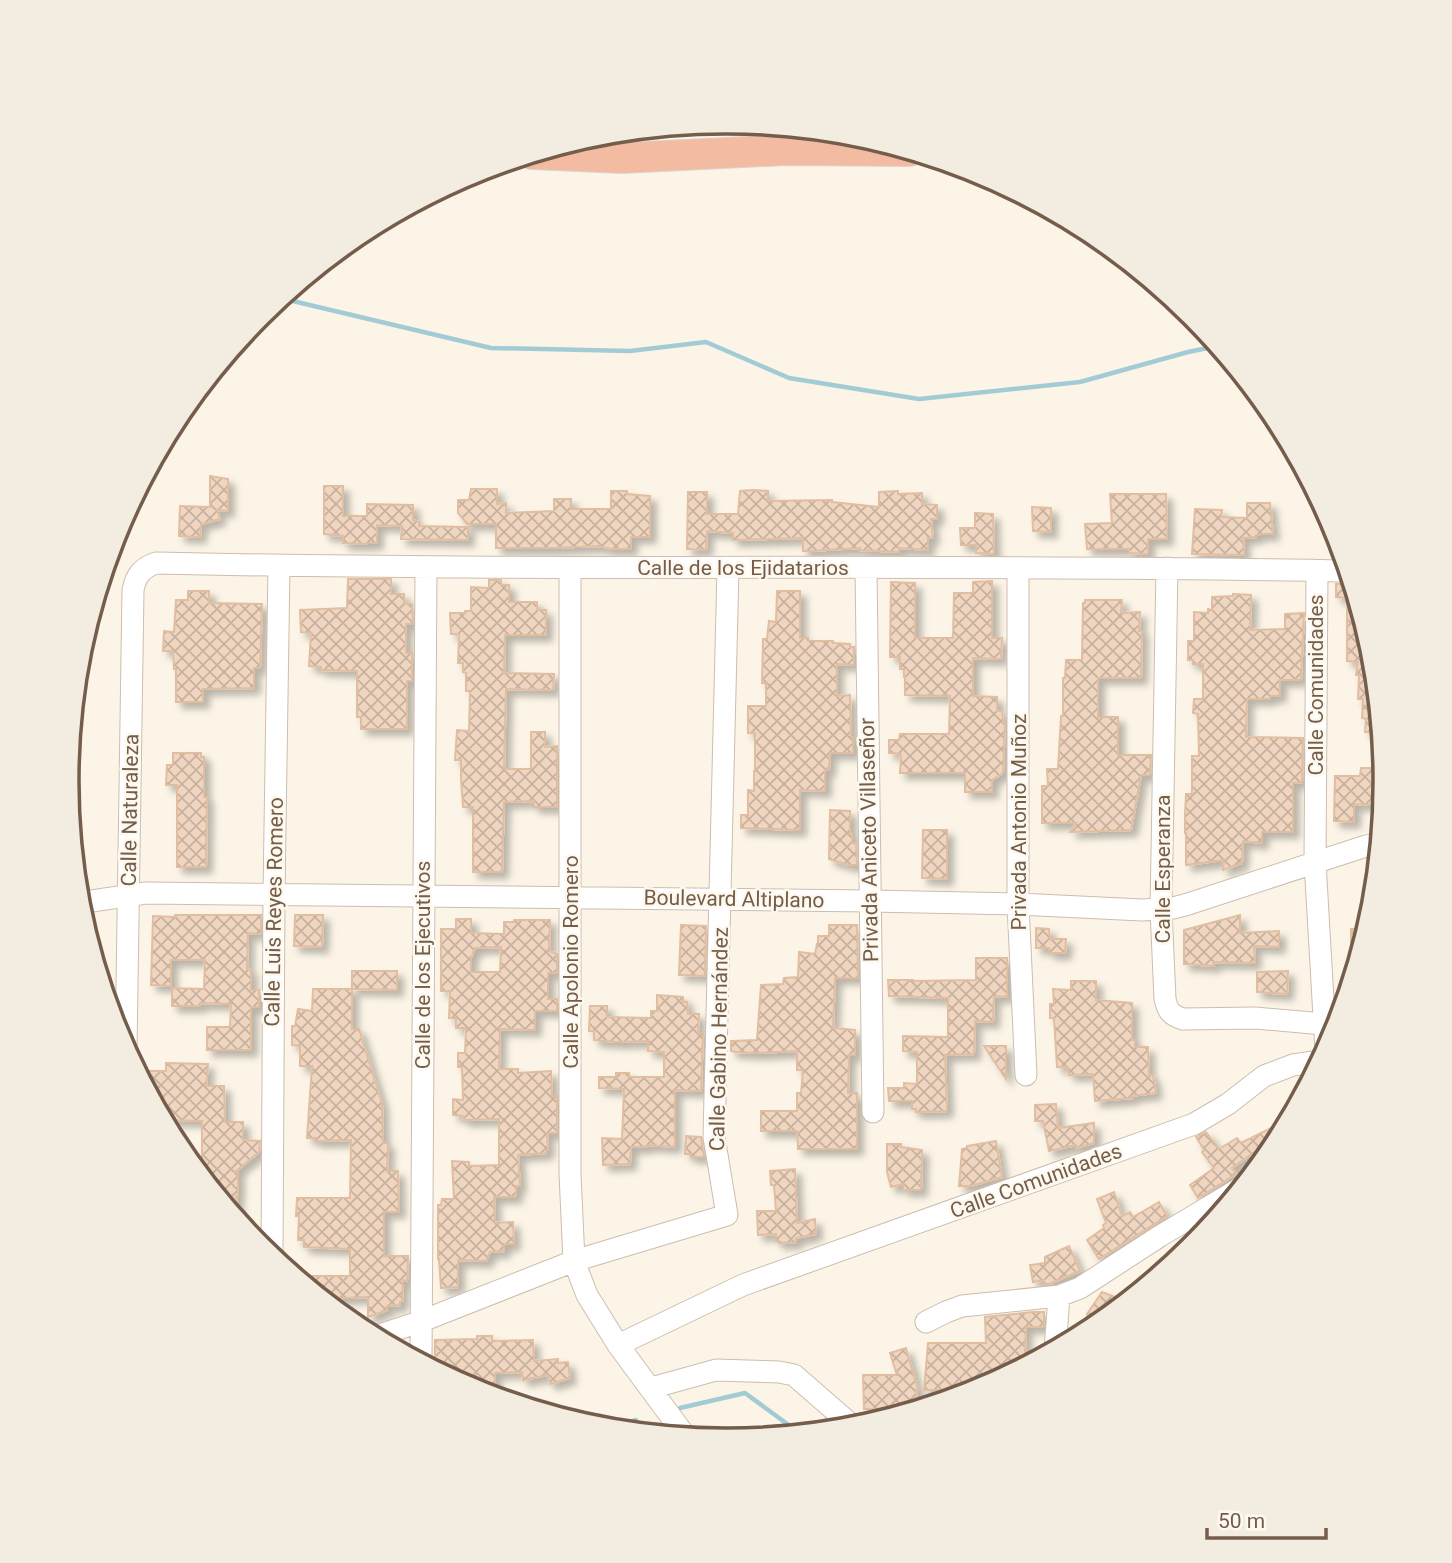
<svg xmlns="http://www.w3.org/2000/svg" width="1452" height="1563" viewBox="0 0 1452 1563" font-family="Roboto,sans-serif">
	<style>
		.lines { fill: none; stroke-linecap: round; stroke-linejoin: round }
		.stream { stroke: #a3cbd6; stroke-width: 4.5 }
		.building { fill: url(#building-cross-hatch); stroke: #e2bea1; stroke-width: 2; fill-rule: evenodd; filter: url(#shadow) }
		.minor-casing { stroke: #cdbdae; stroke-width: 23 }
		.highway-casing { stroke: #dbd5d0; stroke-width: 32 }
		.minor { stroke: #fff; stroke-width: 21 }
		.highway { stroke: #f3bba1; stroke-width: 30 }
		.labels { text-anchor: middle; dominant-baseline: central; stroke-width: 5; stroke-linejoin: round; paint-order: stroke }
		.street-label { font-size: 21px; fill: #755d4c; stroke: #fef9ee }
		.rim { fill: none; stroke: #755d4c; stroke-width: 3.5 }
	</style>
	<defs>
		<pattern id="building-cross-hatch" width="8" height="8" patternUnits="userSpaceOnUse" patternTransform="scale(1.75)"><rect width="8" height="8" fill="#f0d6c0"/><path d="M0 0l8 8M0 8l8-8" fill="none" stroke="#c7b19e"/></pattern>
		<filter id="shadow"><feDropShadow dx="6" dy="6" stdDeviation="3.5" flood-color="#0004"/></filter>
	</defs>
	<rect width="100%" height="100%" fill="#fcf5e7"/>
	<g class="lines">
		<path class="stream" d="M280 298 491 348 630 351 706 342 789 378 919 399 1080 382 1188 352 1218 346
			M680 1408 745 1393 801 1434
			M609 1429 636 1420"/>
	</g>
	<path class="building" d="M210 476 228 479V511L217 510 220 519 201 524 200 537 179 536 180 506 210 507Z
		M324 486H343V516H367V504L413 505V520L419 522V526L468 527V540L401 539 402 526 377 525V543H367L366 544 343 543V536L324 534Z
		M471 489H497V504L506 503V513L554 511V499H571V509H611V491H627V494L650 496V537H631V549H611L599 546 553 548H496V524H467L458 513V500H469Z
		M754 490 768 491V501L832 500V502L879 507V492L898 491V494L922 493V504L937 505V519H931L933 538H928V550L899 548V552L860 550V548L810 551H803V538L733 540V533L707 531 706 550 687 549 688 492H707V514H738L740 491Z
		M1110 494H1166L1167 539H1148V554L1129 553V549H1087L1085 524 1112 523Z
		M1247 503H1270L1273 534H1260V535H1256V537L1243 538 1244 555 1192 554 1195 509 1222 510 1221 517 1247 518Z
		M1032 507 1051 508V532L1033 531Z
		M975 513 993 514 994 554 976 553V545H961L960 528H975Z
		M348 579H391V594H404V603L412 604 413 624H406V653H412V681H407V729H361V717H357V671L321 670V667L309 666 311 633 301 632 300 610 347 608Z
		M489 580H501V585H509V602H537V610H546V635H505L504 673 554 674 553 690 506 689 504 769H531V732H545V747L557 746V807H534V801L504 802 502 872H473V807H463L461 779V760H455L457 730 469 731 470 691H466V673L463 672V663H458L459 634H451L450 613H465V611H471V587L489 588Z
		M992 581V638H1002L1001 659 973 658V696L997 697V711H1002L1003 722 1005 723 1003 773 992 780V792H965V773H900L901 754 889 753V740H899L900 734H949L950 696 905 695V677H904V669H900V657H890L891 582 915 583V638H953L954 593H973V582Z
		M1352 583 1370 644V663H1374L1381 733 1365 732 1366 719 1362 718 1363 699H1358L1359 675H1356L1358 662 1347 661V598L1336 597V584Z
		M188 591H209V603L262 604 260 668H254V688L203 689V702H176V669H174L173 651H163L164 631 174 632 176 600H188Z
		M777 591H800V638H808V641H833V643L850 644V647H854V665L837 664V696L850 695 851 737H853V753H830L829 770H825V791L800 790V830L741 828V815H748V790L754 791V771H755V733H748V706H766V683H762L763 639H767L769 621 776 622Z
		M1233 594 1251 595 1250 630 1285 629V614L1304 613 1301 680H1280V696H1270V699H1247L1246 737 1303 738 1302 782 1293 783V832H1262V843L1243 841 1242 863 1223 870 1224 860 1186 865V833H1185V814L1186 794H1192V756H1199L1198 714 1193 713 1194 699H1203V664H1193V660H1188V641H1194V612L1208 613V609L1212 610V597L1233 596Z
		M1085 600H1122L1121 613 1140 612 1139 631H1142L1141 678H1098V717H1118V755H1151L1150 775H1141L1131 830 1070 832 1076 823H1042V786H1048L1047 769H1058L1061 716H1063V678H1065L1066 660H1082L1083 603H1085Z
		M173 753H201V757H204V797H207L206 867H177V785H166L167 765H173Z
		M1361 768H1376V805L1354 804V822L1334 821 1335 776H1360Z
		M830 810 850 811V833H852V843H856L857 865H849L829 859Z
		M923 830H947V879L922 878Z
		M175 915H261V934L248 933 247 969 251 970V990H259V1007H251V1050H207V1027H230L231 1004 200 1003V1006H172V988L204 989 205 960H171V986L151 985 153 916 175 917Z
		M295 915H323L322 947 294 946Z
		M1240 915V933L1279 931V947L1254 946 1255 963 1213 962 1214 966 1184 964V930Z
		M456 919H471V933L504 934V922H514V920H550L549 951 557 954V973H548V999H557V1011H535V1030L500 1029 499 1069H518V1073L551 1071 552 1096H557V1133H547L548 1150H546V1153L518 1155 520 1186H516V1197H494L495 1223 513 1222 514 1244H504V1251L490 1252 486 1261 458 1260V1287L441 1288 439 1259H438V1205H441L442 1199H454L452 1161 469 1162V1166L499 1165V1119L464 1120 463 1116 453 1115V1099L463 1100 462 1067H458V1053H465L466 1028H456V1018H449L450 991H441V929H456ZM501 947 500 972H471V958L475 948Z
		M681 925 706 926 705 976 679 975Z
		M829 925H857L858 978H835L833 1028 855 1030V1055H849L848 1093H857V1149H798L797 1131H761V1111H797V1093H801L803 1070H797V1051L758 1053 736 1052 731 1051V1041L757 1040 761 985 783 984 784 978 798 977 799 952 815 954 817 944H818V936H829Z
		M1036 928 1049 929 1050 939H1066L1065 953H1049V948H1036Z
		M1351 929H1367L1354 972H1351Z
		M976 958H1007V997L994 996 993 1022 975 1021 974 1054 945 1055 947 1111 916 1112V1109H912V1101H889L888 1088H904V1083L917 1084V1052L903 1051V1036L948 1037V998L889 996 888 980H913V981L976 980Z
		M352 971H397V990L352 989Z
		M1288 971 1287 994 1257 992V972Z
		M1071 981H1096V1000L1132 1003V1040H1135V1047H1148L1149 1076 1153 1075 1156 1093 1131 1096 1132 1098 1095 1101 1093 1074 1069 1075 1068 1067H1057L1054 1018H1050V1004H1054L1053 989 1071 990Z
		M313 989H352V1029H359L382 1104 383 1143H388L387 1171H398L399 1212H384V1256H408L407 1281 403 1280 402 1302H400V1305L387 1306V1310L368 1317V1297L321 1299 311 1290V1276H350V1249L304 1247V1240H298L299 1216H296L297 1198H350L351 1140 316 1141V1138H307L312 1066H300V1046L292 1045V1026H295L298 1009 312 1011Z
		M657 995 683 997V1002H687L688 1014H699L698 1033H703L701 1091 675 1090V1147L647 1145V1147H631L630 1164 603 1165 602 1138 622 1139 624 1089 599 1088V1077H616V1073H629V1077H664V1052L648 1051V1041L617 1042 594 1040V1031H589L590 1006H607V1017L651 1018V1011H657Z
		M984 1046H1006V1079Z
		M166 1063 208 1064 206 1086H224L225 1122H243V1140L260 1141 259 1152 235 1172H238V1196H236L238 1222 206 1182 208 1175H200L188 1160H202V1121L163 1120 143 1084V1071H166Z
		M1056 1104 1058 1128 1094 1123V1143L1076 1148V1145L1049 1151 1043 1121H1035V1105Z
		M1285 1121 1287 1124 1284 1129 1271 1140 1275 1146 1263 1153 1260 1148 1232 1168 1236 1174 1198 1198 1190 1185 1214 1168 1202 1152 1204 1150 1196 1137 1206 1132 1219 1149 1237 1138 1241 1143Z
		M686 1136 701 1137 704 1157H691V1154H685Z
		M996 1141 1002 1177 971 1186H959L962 1149 967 1148V1146Z
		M887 1144H901V1147L922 1150 921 1190H903V1184L891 1187 887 1172Z
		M795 1169 797 1223 815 1219 816 1234 796 1238V1242L779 1243V1241H776V1234L758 1235 757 1211H776L774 1185H771L770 1171Z
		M1114 1192 1122 1216 1130 1212 1133 1217 1159 1202 1167 1216 1099 1259 1087 1240 1104 1228 1103 1225 1106 1223 1097 1199Z
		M1069 1246 1080 1271 1049 1284H1044V1280L1033 1282 1030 1265 1045 1263V1257Z
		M1102 1292 1123 1300 1120 1307 1090 1331 1087 1314Z
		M1033 1312H1044V1327H1026L1025 1352H1029L1030 1363 978 1391 960 1396H941V1390H924L928 1343H986L985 1317Z
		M477 1336H492V1341L533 1340 534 1361 558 1359V1363L568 1362 570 1378 550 1384 548 1375 523 1380 522 1372 495 1373V1384L476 1383V1375L447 1374V1370H435V1340L477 1339Z
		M906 1348 918 1390H916L917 1409H864L863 1375H897L890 1353Z"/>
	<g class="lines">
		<g class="minor-casing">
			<path id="minor" d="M570 568V1174L574 1261 587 1295 618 1345 686 1437
				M866 568 873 1112
				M1167 568 1161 909 1165 999C1168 1012 1171 1015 1183 1019L1255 1018 1324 1024
				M1018 569V904L1026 1075
				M1317 571 1315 862 1326 1051
				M78 903 146 893 870 901 1018 904 1142 910 1173 908 1185 905 1366 846 1379 844
				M126 1051 133 590C136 575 142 568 156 563 553 572 951 563 1348 571
				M272 1258 274 894 279 566
				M926 1322 946 1312 962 1306 1059 1296 1080 1288 1160 1236 1242 1187
				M374 1337 422 1321 574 1261 727 1215 714 1137 728 569
				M618 1345 743 1285 1194 1124 1228 1104 1264 1076 1293 1065 1321 1061
				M1055 1350 1059 1296
				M421 1363 426 567
				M651 1388 716 1370 779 1372 794 1375 855 1428"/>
		</g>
		<g class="highway-casing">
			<path id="highway" d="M532 154 622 158 785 150 909 151"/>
		</g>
		<use href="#minor" class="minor"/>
		<use href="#highway" class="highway"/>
	</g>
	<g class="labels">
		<g class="street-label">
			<text x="743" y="568">Calle de los Ejidatarios</text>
			<text transform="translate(1316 685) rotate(-90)">Calle Comunidades</text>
			<text transform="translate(130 810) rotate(-89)">Calle Naturaleza</text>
			<text transform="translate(1019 822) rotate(-90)">Privada Antonio Muñoz</text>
			<text transform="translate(869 840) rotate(-91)">Privada Aniceto Villaseñor</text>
			<text transform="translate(1163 869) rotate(-90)">Calle Esperanza</text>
			<text transform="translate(734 899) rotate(1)">Boulevard Altiplano</text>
			<text transform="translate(274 912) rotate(-89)">Calle Luis Reyes Romero</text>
			<text transform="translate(571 962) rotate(-90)">Calle Apolonio Romero</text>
			<text transform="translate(423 965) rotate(-90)">Calle de los Ejecutivos</text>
			<text transform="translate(719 1039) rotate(-89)">Calle Gabino Hernández</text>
			<text transform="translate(1036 1181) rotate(-20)">Calle Comunidades</text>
		</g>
	</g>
	<path d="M0 0H1452V1563H0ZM79 781a647 647 0 1 1 1294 0a647 647 0 1 1-1294 0Z" fill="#f3ede1" fill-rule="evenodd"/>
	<path class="rim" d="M79 781a647 647 0 1 1 1294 0a647 647 0 1 1-1294 0Z"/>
	<path d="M1207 1528v10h119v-10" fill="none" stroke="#755d4c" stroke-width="3.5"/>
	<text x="1218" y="1528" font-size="21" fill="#755d4c" stroke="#fef9ee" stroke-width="5" paint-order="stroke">50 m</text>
</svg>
